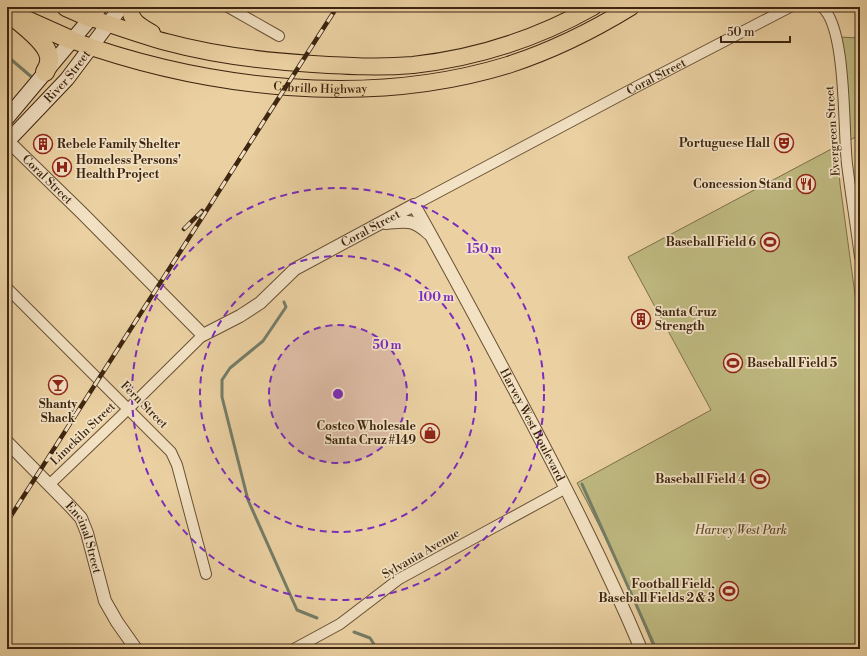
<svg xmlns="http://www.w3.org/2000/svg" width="867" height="656" viewBox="0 0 867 656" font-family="'Libre Bodoni',serif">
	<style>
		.green { fill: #beb980; stroke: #7e6f48 }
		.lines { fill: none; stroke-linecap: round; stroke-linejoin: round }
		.stream { stroke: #747d68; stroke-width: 3 }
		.minor-casing { stroke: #685034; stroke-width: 12 }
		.tertiary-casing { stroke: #685034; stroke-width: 14 }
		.secondary-casing { stroke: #3d2510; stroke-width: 16 }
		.trunk-casing { stroke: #3d2510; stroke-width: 18 }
		.motorway-casing { stroke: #3d2510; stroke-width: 20 }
		.minor { stroke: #f2e1c3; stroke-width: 10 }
		.tertiary { stroke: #f2e1c3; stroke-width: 12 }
		.secondary { stroke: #f2e1c3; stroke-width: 14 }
		.trunk { stroke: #ebd1a2; stroke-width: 16 }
		.motorway { stroke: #ebd1a2; stroke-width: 18 }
		.rail-casing { stroke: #3d2510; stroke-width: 4.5 }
		.rail { stroke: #f2e1c3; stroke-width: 3; stroke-dasharray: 9; stroke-linecap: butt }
		.ring { fill: none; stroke: #7b2cbf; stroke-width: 2; stroke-dasharray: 7 5 }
		.labels { text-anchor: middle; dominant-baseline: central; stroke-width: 3.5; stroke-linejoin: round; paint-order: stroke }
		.street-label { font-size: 12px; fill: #3d2510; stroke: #f2e1c3 }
		.poi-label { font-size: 12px; font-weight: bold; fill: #3d2510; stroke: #f2e1c3; text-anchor: end }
		.park-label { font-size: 12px; font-style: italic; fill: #5d4a2c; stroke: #f2e1c3 }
		.centre { fill: #7b2cbf; stroke: #f2e1c3; stroke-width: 2 }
		.ring-label { font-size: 12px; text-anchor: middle; font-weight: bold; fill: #7b2cbf; stroke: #f2e1c3; stroke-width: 3.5; stroke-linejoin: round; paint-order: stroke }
	</style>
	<rect width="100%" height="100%" fill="#ebd1a2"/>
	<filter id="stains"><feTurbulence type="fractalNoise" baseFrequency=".005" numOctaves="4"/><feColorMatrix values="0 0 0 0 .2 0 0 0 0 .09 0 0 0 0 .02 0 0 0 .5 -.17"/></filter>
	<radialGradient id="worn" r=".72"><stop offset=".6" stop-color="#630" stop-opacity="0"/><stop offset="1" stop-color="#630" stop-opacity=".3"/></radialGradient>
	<path class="green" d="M839 37 860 38V167L858 136 846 142Z
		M837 146 840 184 860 331V649H654C631 592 606 536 577 483L711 410 628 257Z"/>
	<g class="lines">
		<path class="stream" d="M7 56 34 79
			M284 302 286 307 263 341 230 368 222 380V397L248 500 297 610 317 618
			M582 484 656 649
			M354 632 370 638 377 649"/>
		<g class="minor-casing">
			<g id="minor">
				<path d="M228 7 279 36"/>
				<path d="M822 7C847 28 843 130 847 164 851 195 856 226 860 257"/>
				<path id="s1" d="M414 205 636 87 790 7"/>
				<path d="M7 288 171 452 177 465 206 574"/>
				<path d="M50 484 120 417 203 335"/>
				<path d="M294 649 340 624 399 579 566 488"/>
			</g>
		</g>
		<g class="tertiary-casing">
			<g id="tertiary">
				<path id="s2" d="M8 141 82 213 203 335 240 316 260 303 295 269 414 205C449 267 482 329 515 391 560 476 604 561 641 649"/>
				<path d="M386 223C405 221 413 219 428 233"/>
				<path id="s3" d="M7 442 70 506 81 518 87 533 105 601 117 622 136 649"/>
			</g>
		</g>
		<g class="secondary-casing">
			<g id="secondary">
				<path d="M7 118 100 7"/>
				<path id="s4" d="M7 142 67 79 121 7"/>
			</g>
		</g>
		<g class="trunk-casing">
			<g id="trunk">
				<path d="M130 7C130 21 140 26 152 33"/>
				<path d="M91 18C116 26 140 35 166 42 214 55 263 61 313 64 346 66 379 68 413 65 476 58 538 38 593 7"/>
				<path id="s5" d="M71 40C207 89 368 108 508 65 551 51 592 31 631 7"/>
			</g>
		</g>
		<g class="motorway-casing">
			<path id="motorway" d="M66 7 91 18
				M7 12C19 22 47 41 49 57 50 63 48 67 45 72
				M24 19 71 40"/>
		</g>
		<use href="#minor" class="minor"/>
		<use href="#tertiary" class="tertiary"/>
		<use href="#secondary" class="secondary"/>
		<use href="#trunk" class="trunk"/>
		<use href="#motorway" class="motorway"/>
		<g class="rail-casing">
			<path id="rail" d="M184 229 202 211
				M7 522 337 7"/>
		</g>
		<use href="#rail" class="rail"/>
	</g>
	<circle cx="338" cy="394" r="69" fill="#7b2cbf" fill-opacity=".12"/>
	<g class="ring">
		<circle cx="338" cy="394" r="69"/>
		<circle cx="338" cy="394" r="138"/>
		<circle cx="338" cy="394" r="206"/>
	</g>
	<defs>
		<g id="theatre-ring" transform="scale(1)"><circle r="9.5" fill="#f2e1c3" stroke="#8f2418" stroke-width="1.5"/><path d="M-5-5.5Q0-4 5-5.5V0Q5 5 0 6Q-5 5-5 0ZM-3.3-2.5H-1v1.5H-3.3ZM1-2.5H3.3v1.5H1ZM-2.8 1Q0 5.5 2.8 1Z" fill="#8f2418"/></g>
		<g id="building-ring" transform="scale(1)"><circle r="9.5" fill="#f2e1c3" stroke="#8f2418" stroke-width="1.5"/><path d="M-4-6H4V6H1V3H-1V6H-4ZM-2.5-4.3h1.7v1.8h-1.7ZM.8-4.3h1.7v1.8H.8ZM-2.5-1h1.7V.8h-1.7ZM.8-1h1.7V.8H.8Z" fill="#8f2418"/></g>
		<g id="hospital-ring" transform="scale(1)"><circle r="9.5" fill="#f2e1c3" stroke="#8f2418" stroke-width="1.5"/><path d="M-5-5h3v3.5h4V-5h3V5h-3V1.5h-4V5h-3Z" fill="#8f2418"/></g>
		<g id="restaurant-ring" transform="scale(1)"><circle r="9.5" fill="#f2e1c3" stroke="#8f2418" stroke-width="1.5"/><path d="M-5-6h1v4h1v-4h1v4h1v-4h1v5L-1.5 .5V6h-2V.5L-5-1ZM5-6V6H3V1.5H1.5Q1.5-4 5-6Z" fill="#8f2418"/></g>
		<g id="stadium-ring" transform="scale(1)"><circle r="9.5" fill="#f2e1c3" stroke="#8f2418" stroke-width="1.5"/><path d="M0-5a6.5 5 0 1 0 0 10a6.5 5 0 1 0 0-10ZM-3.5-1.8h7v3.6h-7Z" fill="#8f2418"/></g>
		<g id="bar-ring" transform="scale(1)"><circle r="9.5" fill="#f2e1c3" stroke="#8f2418" stroke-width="1.5"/><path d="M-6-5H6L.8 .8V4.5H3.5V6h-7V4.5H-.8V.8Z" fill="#8f2418"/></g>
		<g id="shop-ring" transform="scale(1)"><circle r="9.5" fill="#f2e1c3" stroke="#8f2418" stroke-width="1.5"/><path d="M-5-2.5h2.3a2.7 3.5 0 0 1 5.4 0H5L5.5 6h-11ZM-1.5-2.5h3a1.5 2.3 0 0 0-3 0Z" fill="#8f2418"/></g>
	</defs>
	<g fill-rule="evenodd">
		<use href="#theatre-ring" x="784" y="143"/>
		<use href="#building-ring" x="43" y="144"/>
		<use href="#hospital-ring" x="62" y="167"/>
		<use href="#restaurant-ring" x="806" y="184"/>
		<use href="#stadium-ring" x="770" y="242"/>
		<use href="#building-ring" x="641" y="319"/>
		<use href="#stadium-ring" x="733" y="363"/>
		<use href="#bar-ring" x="58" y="385"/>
		<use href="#shop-ring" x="430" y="433"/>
		<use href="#stadium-ring" x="760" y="479"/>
		<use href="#stadium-ring" x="729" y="591"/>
	</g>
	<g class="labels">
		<g class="street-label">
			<text stroke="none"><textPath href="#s4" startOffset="89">River Street</textPath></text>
			<text stroke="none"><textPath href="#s1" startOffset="274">Coral Street</textPath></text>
			<text stroke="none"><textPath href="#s5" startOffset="255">Cabrillo Highway</textPath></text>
			<text transform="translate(833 131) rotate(-94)">Evergreen Street</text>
			<text stroke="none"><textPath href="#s2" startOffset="55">Coral Street</textPath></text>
			<text stroke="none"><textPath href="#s2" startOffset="475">Coral Street</textPath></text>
			<text transform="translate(144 405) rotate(45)">Fern Street</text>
			<text stroke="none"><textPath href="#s2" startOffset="774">Harvey West Boulevard</textPath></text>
			<text transform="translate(83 434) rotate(-44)">Limekiln Street</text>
			<text stroke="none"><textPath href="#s3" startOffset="125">Encinal Street</textPath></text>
			<text transform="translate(421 554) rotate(-30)">Sylvania Avenue</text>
		</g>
		<g class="poi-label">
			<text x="770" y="143">Portuguese Hall</text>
			<text x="57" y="144" text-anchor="start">Rebele Family Shelter</text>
			<text x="76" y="160" text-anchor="start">Homeless Persons'<tspan x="76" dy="14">Health Project</tspan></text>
			<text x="792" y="184">Concession Stand</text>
			<text x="756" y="242">Baseball Field 6</text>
			<text x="655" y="312" text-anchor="start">Santa Cruz<tspan x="655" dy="14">Strength</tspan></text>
			<text x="747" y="363" text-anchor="start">Baseball Field 5</text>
			<text x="58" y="404" text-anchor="middle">Shanty<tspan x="58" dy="14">Shack</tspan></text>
			<text x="416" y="426">Costco Wholesale<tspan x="416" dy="14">Santa Cruz #149</tspan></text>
			<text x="746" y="479">Baseball Field 4</text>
			<text x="715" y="584">Football Field,<tspan x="715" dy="14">Baseball Fields 2 &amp; 3</tspan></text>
		</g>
		<g class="park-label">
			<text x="741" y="530">Harvey West Park</text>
		</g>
	</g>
	<circle cx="338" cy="394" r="6" class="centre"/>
	<g class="ring-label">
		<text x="484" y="253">150 m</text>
		<text x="436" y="301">100 m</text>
		<text x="387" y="349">50 m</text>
	</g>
	<rect width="867" height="656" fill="none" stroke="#ebd1a2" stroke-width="24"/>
	<rect x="8" y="8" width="851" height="640" fill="none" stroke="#3d2510" stroke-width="2"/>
	<rect x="12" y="12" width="843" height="632" fill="none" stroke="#3d2510"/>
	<path d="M721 36v6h69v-6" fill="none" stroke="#3d2510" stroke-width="2"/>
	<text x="727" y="36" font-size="12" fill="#3d2510" stroke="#f2e1c3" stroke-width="3" paint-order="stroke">50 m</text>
	<rect width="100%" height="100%" filter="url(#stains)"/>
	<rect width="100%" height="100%" fill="url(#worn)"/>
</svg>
